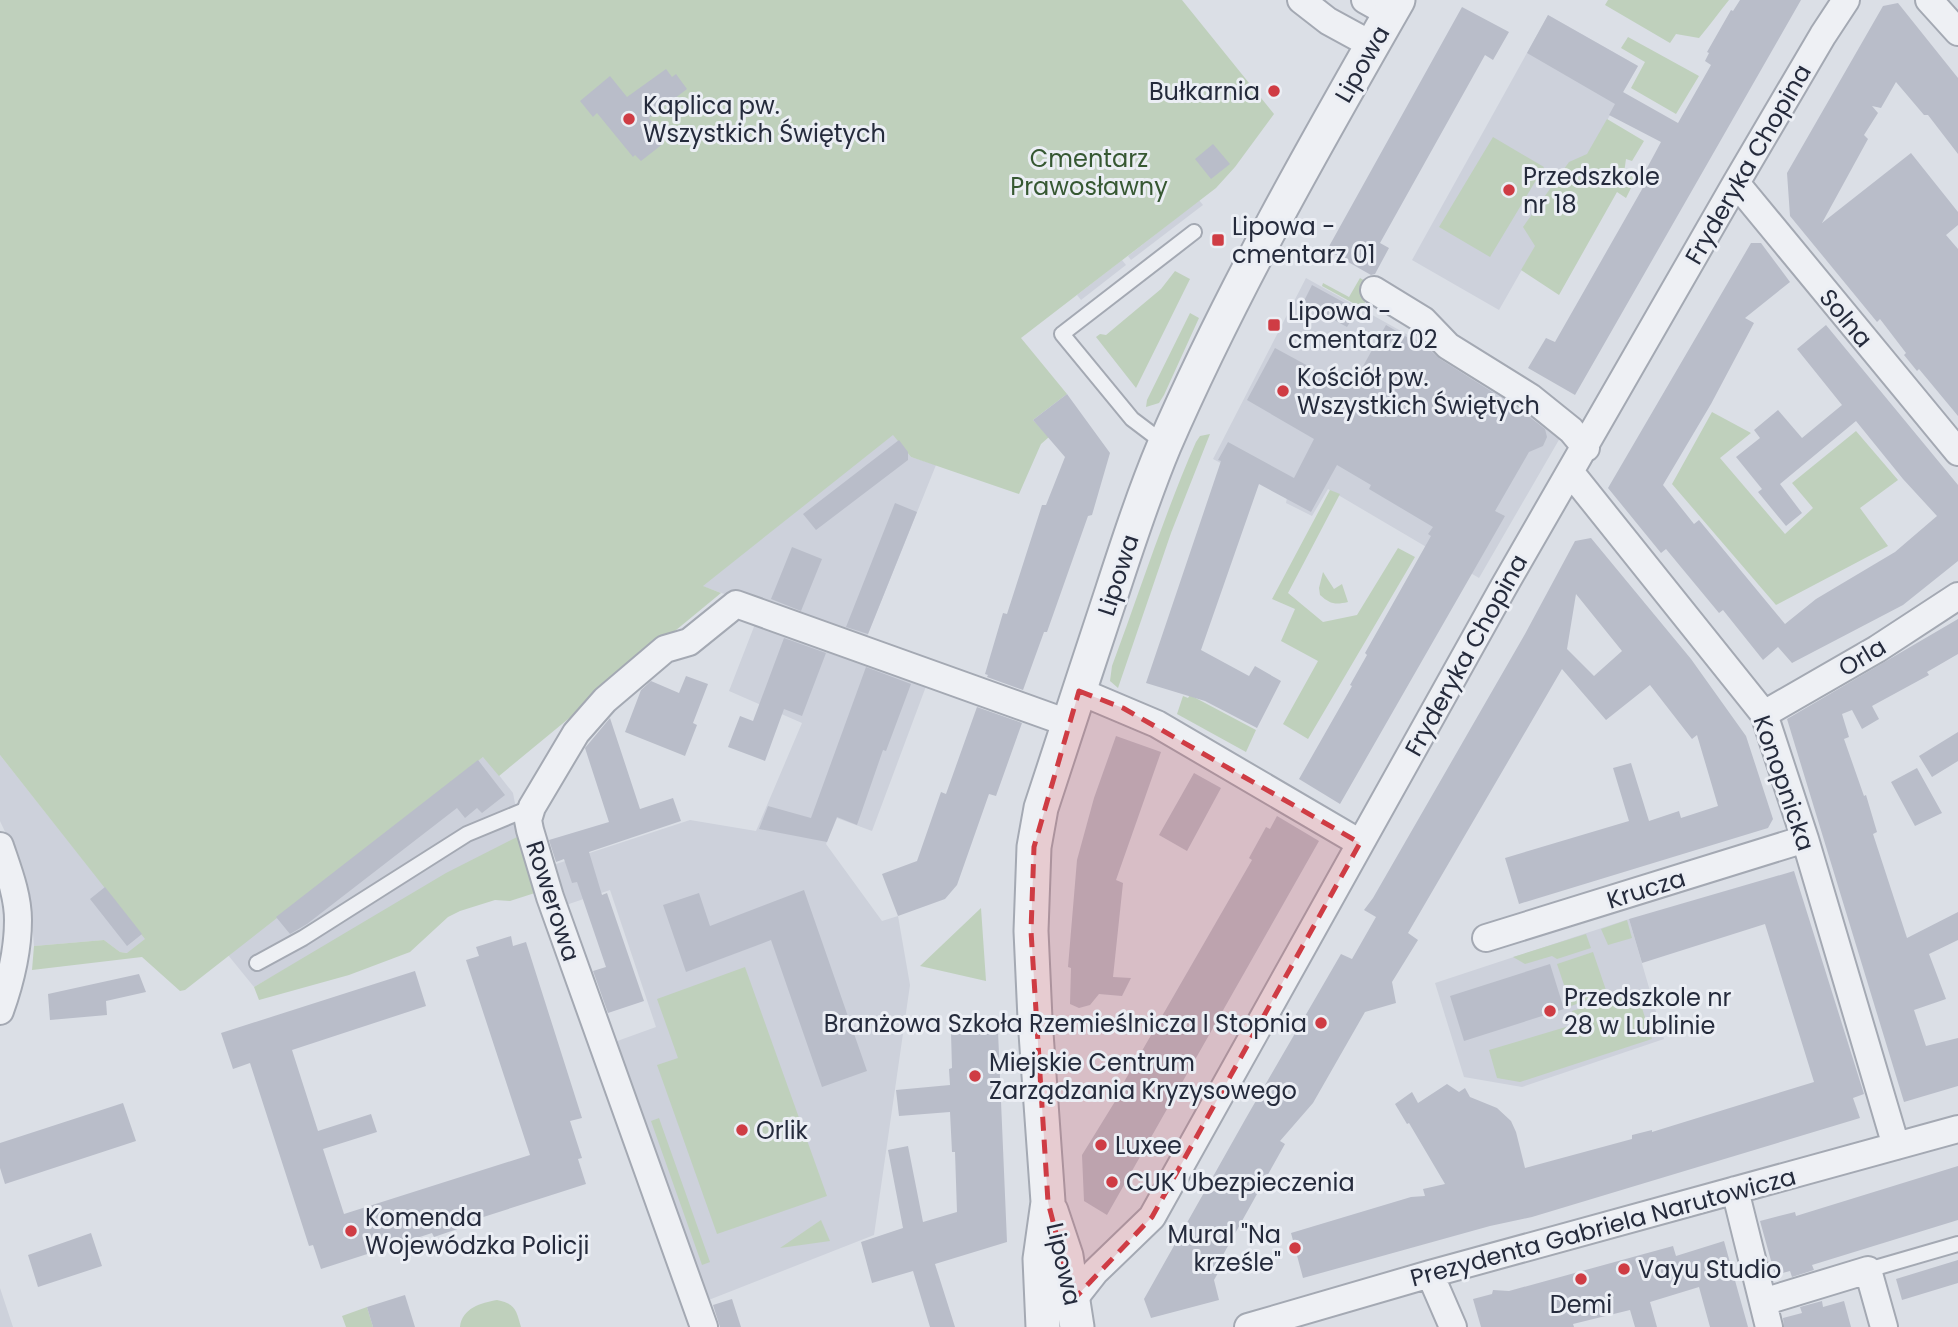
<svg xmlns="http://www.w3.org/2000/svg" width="1958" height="1327" viewBox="0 0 1958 1327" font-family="Poppins,sans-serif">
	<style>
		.built { fill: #cdd1db }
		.green { fill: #bfd0bc }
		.building { fill: #b9bdc9; fill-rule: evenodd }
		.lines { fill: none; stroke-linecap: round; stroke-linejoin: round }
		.service-casing { stroke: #a4a9b3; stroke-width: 18 }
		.minor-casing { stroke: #a4a9b3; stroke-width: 30 }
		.tertiary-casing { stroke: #a4a9b3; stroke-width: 37 }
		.service { stroke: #eef0f4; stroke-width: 14 }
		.minor { stroke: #eef0f4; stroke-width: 26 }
		.tertiary { stroke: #eef0f4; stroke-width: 33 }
		.marked { fill: #cf3c44; fill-opacity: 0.2; stroke: #cf3c44; stroke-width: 5; stroke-dasharray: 14 9; stroke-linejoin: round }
		.poi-dot { fill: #cf3c44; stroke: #ebeef4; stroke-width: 2.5 }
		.labels { text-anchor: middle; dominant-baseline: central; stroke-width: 6; stroke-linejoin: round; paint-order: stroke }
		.street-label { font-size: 24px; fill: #252b3c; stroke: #ebeef4 }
		.poi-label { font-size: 24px; fill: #252b3c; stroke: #ebeef4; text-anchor: start }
		.park-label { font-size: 24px; fill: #365832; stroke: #ebeef4 }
	</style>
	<rect width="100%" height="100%" fill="#dbdfe6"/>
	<path class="built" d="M1548 15 1638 66 1499 310 1412 260Z
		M1199 200 1203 205 1131 260 1128 256Z
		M1122 260 1126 265 1081 300 1077 295Z
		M1306 278 1503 388 1560 438 1479 578 1328 489 1312 516 1286 503 1287 498 1213 459Z
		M893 434 911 457 936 465 864 644 702 586Z
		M757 619 928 681 872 831 837 818 826 844 882 921 898 916 910 985 874 1235 701 1303 609 1044 656 1027 610 890 563 906 550 866 690 820 756 831 802 723 729 691Z
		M0 755 146 939 128 953 120 952 104 940 34 946 31 908 14 851 0 821Z
		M484 756 513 793 521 835 254 987 228 955Z
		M1629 919 1664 1039 1522 1087 1464 1077 1435 983Z
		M0 1288 13 1327H0Z"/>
	<path class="green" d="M0 0H1182L1274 114 1235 167 1216 188 1021 338 1067 394 1033 420 1049 437 1041 444 1019 494 911 457 893 435 703 586 721 593 499 776 483 757 185 990 180 991 142 957 32 970 34 946 104 940 120 952 127 953 145 939 0 755Z
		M1608 0H1729C1719 12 1710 25 1699 38L1676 34 1670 43 1605 5Z
		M1628 37 1699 76 1676 114 1631 88 1645 62 1621 48Z
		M1607 119 1644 141 1632 161 1626 159 1624 173 1636 178 1626 198 1617 192 1559 295 1521 270 1535 246 1523 227 1569 162 1587 154Z
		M1493 137 1544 167 1490 257 1439 227Z
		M1175 271 1190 279 1136 388 1096 337 1100 334 1106 335 1161 289Z
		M1360 278 1374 286 1362 308 1322 286 1323 283 1349 297Z
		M1190 313 1199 318 1164 395 1159 403 1146 407 1147 400Z
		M1712 412 1751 433 1720 458 1785 534 1813 508 1792 483 1856 431 1898 480 1860 508 1888 546 1776 605 1672 484Z
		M1210 434 1171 533 1118 688 1110 681 1112 666C1140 591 1164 515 1196 442L1200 436Z
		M1330 490 1340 494 1288 593 1323 622 1357 615 1398 548 1415 557 1308 739 1283 724 1318 661 1281 641 1295 609 1272 599Z
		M1323 572 1334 589 1342 584 1348 602C1335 605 1330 604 1320 595L1319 588Z
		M1190 695 1256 730 1246 752 1177 714 1183 696 1188 698Z
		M521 835 541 891 510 901 495 900 460 911 448 917 410 952 349 975 259 1000 254 987 446 873Z
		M981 908 986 981 920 966Z
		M1627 920 1632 938 1608 945 1601 929Z
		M1586 934 1591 948 1557 959 1552 956 1525 964 1513 957Z
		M1593 952 1607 993 1571 1006 1557 964Z
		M745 967 827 1196 717 1234 657 1065 678 1058 657 999Z
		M1619 996 1641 1005 1652 1039 1520 1082 1497 1078 1489 1050 1576 1024 1572 1011Z
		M659 1118 710 1262 702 1265 651 1121Z
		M821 1220 830 1241 780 1248Z
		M497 1300C516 1304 516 1310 521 1327H460C462 1308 481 1303 497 1300Z
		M367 1307 373 1327H346L342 1316Z"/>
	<path class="building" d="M1740 0H1801L1575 395 1528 368 1546 338 1555 342 1645 184 1640 181 1661 142 1609 115 1615 104 1527 53 1548 15 1638 66 1623 92 1678 123 1711 65 1705 61 1709 53 1707 52 1731 10 1733 11Z
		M1898 3 1958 78V154L1928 115H1924L1896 82 1881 108 1872 106 1878 113 1864 135 1868 139 1822 223 1911 153 1958 212V225L1946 235 1958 249V416L1919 369 1917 371 1904 355 1906 353 1880 319 1877 322 1790 216 1787 173 1883 6Z
		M1462 7 1509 32 1493 60 1485 55 1380 243 1389 248 1375 274 1371 275 1327 250Z
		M666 69 672 77 676 74 687 89 649 118 662 134 659 136 664 143 641 161 635 155 633 157 597 113 593 117 580 101 610 76 627 97Z
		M1213 144 1230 164 1211 179 1195 159Z
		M1751 243H1761L1790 282 1745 318 1754 323 1711 404 1663 485 1694 524 1699 520 1785 624 1816 599 1895 552 1937 516 1903 479 1856 421 1780 484 1802 513 1786 526 1758 492 1762 489 1736 457 1760 438 1754 430 1778 410 1802 438 1842 405 1797 349 1826 325 1958 485V561L1903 605 1792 663 1778 647 1763 660 1723 610 1719 613 1666 549 1661 553 1608 488Z
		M1312 285 1354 308V315L1347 327 1303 303Z
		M1386 325 1431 351 1440 359 1494 393 1491 398 1516 412 1527 415 1545 429 1547 437 1543 446 1529 452 1495 511 1505 516 1340 804 1299 779 1352 686 1350 685 1367 655 1365 653 1431 536 1428 534 1433 527 1369 489 1371 485 1337 465 1311 512 1259 484 1201 650 1249 676 1255 666 1281 681 1257 728 1205 701 1146 683 1221 461 1218 460 1228 442 1294 478 1314 439 1247 400 1275 348 1347 387 1349 385 1352 386Z
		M1067 394 1110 453 1092 515 1088 516 1047 632H1044L1023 690 987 677 988 675 985 674 1003 613 1007 614 1042 505H1046L1065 457 1033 420Z
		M899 440 908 452V460L816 530 803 514Z
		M895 503 917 512 868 634 846 627Z
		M1591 538 1691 659 1746 736 1773 819 1768 828 1519 904 1505 858 1629 821 1613 768 1631 763 1649 821 1679 811 1681 818 1718 806 1697 735 1692 739 1650 685 1606 720 1562 669 1408 933 1418 940 1392 982 1396 1003 1365 1012 1313 1103 1280 1141 1285 1144 1214 1271 1218 1273 1214 1280 1219 1300 1151 1318 1144 1299 1246 1118 1341 954 1352 959 1376 917 1364 910 1373 898 1525 634 1575 541ZM1576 594 1622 651 1594 676 1567 649Z
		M792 547 822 559 801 611 771 599Z
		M1958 619V654L1927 672 1929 675 1872 706 1879 719 1862 729 1852 710 1842 714 1849 737 1844 739 1864 796 1866 795 1877 832 1873 834 1907 938 1958 912V940L1929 954 1946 999 1914 1010 1926 1046 1958 1038V1086L1904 1102 1787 719Z
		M784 638 826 653 802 716 784 709 765 761 728 747 740 716 753 721Z
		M866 667 911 684 886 751 883 750 857 825 837 817 827 842 759 829 768 806 811 818Z
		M686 676 708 684 693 723 697 725 685 756 625 732 641 690 651 681 679 693Z
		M977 707 1022 723 996 796 989 794 957 885 945 899 898 916 882 874 917 861 941 792 946 794Z
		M610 718 640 809 673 798 681 821 589 852 602 895 607 893 644 1001 608 1013 593 971 606 967 577 882 572 883 564 859 556 862 549 840 609 822 585 748Z
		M1958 732V761L1932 777 1919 756Z
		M1116 736 1161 752 1116 880 1123 883 1113 977 1131 978 1122 996 1099 994 1090 1005 1079 1008 1070 1004 1071 968 1068 967 1077 860 1094 798Z
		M478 760 505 795 482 813 477 808 465 818 457 808 307 924 290 934 276 917Z
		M1917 768 1942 813 1915 826 1891 782Z
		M1194 773 1221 788 1187 851 1159 835Z
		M1277 816 1319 841 1107 1215 1084 1201 1082 1155 1119 1095 1117 1094 1135 1063 1252 860 1249 858 1266 827 1270 829Z
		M1794 871 1864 1094 1853 1098 1860 1118 1532 1217 1490 1226 1303 1278 1291 1233 1411 1197 1425 1196 1423 1189 1445 1184 1409 1123 1407 1124 1395 1104 1412 1092 1418 1103 1447 1084 1459 1092 1465 1088 1470 1097 1497 1108 1511 1121 1516 1132 1525 1168 1632 1139V1135L1652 1130V1132L1814 1082 1765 924 1642 963 1629 919Z
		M105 887 142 934 127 946 90 899Z
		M804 890 867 1071 822 1087 771 940 686 972 663 905 699 893 710 926Z
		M511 936 513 946 526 942 582 1118 570 1121 582 1158 578 1159 586 1184 474 1220 475 1223 434 1237 432 1233 321 1269 313 1245 309 1246 250 1063 233 1069 221 1033 415 971 426 1006 292 1050 318 1131 371 1114 377 1132 323 1149 344 1214 530 1155 466 960 479 956 476 947Z
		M1550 964 1564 1009 1464 1041 1450 996Z
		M139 974 146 992 106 1001 107 1015 50 1020 48 994Z
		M998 1031 1007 1242 935 1264 955 1327H930L913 1271 872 1283 861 1242 903 1228 888 1150 908 1146 923 1222 957 1212 955 1152H952L950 1112 899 1116 896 1090 950 1085 949 1069 952 1068 951 1033Z
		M123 1103 136 1141 5 1184 0 1168V1143Z
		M1958 1166V1220L1812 1265 1814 1270 1792 1277 1790 1271 1775 1275 1760 1221 1795 1212 1796 1216Z
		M91 1233 102 1266 38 1287 28 1255Z
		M1724 1241 1748 1327H1710L1699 1287 1650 1302 1657 1327H1635L1630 1310 1573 1324 1574 1327H1481L1473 1299 1492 1294 1493 1290 1509 1291 1673 1246 1676 1256Z
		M1958 1260V1283L1902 1300 1896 1279Z
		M405 1295 415 1327H373L367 1307Z
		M732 1299 741 1327H720L713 1305Z
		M1822 1301 1823 1307 1844 1301 1851 1327H1784L1783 1318 1802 1313 1800 1307Z"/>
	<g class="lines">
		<g class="service-casing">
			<path id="service" d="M1165 444 1132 419 1062 334 1194 232
				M257 963 303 938 467 834 532 807
				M1868 1270 1958 1244"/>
		</g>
		<g class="minor-casing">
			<path id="minor" d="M1301 0 1328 21 1372 45
				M1365 0 1390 14
				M1929 0 1958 32
				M1736 183 1958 452
				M1374 290 1423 320 1448 346 1530 397 1571 430 1586 448
				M1571 473 1764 714 1805 839 1896 1146
				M1079 691 1157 724 1360 843
				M1764 714 1877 649 1958 596
				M0 846C8 870 18 895 18 920 18 950 10 983 0 1011
				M1486 938 1805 839
				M1735 1190 1769 1327
				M1430 1274 1453 1327
				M1073 1300 1095 1272 1152 1217 1503 588 1736 183 1823 35 1846 0
				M1763 1302 1868 1270 1884 1327
				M704 1327 550 897 530 830 528 820 532 807 576 733 605 700 665 649 689 642 736 604 1068 723
				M1248 1327 1430 1274 1958 1129"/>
		</g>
		<g class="tertiary-casing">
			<path id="tertiary" d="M1051 1211 1066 1256 1077 1327
				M1043 1327 1040 1259 1048 1202 1035 1019 1031 931 1034 847 1041 808C1064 738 1086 670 1109 601 1126 549 1143 496 1164 446 1231 292 1315 145 1398 0"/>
		</g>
		<use href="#service" class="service"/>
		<use href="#minor" class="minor"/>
		<use href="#tertiary" class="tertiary"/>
	</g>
	<path class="marked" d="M1079 691 1123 708 1360 843 1152 1217 1073 1300 1048 1202 1031 931 1034 847Z"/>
	<g class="poi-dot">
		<circle cx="1274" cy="91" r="7"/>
		<circle cx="629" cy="119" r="7"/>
		<circle cx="1509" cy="190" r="7"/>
		<rect x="1211" y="233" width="14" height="14" rx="3.5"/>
		<rect x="1267" y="318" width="14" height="14" rx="3.5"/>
		<circle cx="1283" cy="391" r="7"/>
		<circle cx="1550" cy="1011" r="7"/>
		<circle cx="1321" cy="1023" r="7"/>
		<circle cx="975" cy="1076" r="7"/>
		<circle cx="742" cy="1130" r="7"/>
		<circle cx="1101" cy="1145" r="7"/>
		<circle cx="1112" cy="1182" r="7"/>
		<circle cx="351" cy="1231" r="7"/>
		<circle cx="1295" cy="1248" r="7"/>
		<circle cx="1624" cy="1269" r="7"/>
		<circle cx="1581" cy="1279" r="7"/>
	</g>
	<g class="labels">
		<g class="street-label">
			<text transform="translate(1362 64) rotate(-60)">Lipowa</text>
			<text transform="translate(1748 164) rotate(-60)">Fryderyka Chopina</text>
			<text transform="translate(1846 318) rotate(50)">Solna</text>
			<text transform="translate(1118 575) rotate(-72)">Lipowa</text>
			<text transform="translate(1466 655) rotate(-61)">Fryderyka Chopina</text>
			<text transform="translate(1862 657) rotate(-31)">Orla</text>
			<text transform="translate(1784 783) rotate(71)">Konopnicka</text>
			<text transform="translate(1646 889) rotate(-17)">Krucza</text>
			<text transform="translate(553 901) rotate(72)">Rowerowa</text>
			<text transform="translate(1603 1227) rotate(-15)">Prezydenta Gabriela Narutowicza</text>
			<text transform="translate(1064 1264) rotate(77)">Lipowa</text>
		</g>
		<g class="poi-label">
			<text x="1260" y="91" text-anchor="end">Bułkarnia</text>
			<text x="643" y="105">Kaplica pw.<tspan x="643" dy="28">Wszystkich Świętych</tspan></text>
			<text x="1523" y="176">Przedszkole<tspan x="1523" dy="28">nr 18</tspan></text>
			<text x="1232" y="226">Lipowa -<tspan x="1232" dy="28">cmentarz 01</tspan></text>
			<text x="1288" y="311">Lipowa -<tspan x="1288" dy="28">cmentarz 02</tspan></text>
			<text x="1297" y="377">Kościół pw.<tspan x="1297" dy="28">Wszystkich Świętych</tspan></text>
			<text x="1564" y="997">Przedszkole nr<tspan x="1564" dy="28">28 w Lublinie</tspan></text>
			<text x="1307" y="1023" text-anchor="end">Branżowa Szkoła Rzemieślnicza I Stopnia</text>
			<text x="989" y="1062">Miejskie Centrum<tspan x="989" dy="28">Zarządzania Kryzysowego</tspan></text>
			<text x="756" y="1130">Orlik</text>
			<text x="1115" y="1145">Luxee</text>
			<text x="1126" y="1182">CUK Ubezpieczenia</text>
			<text x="365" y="1217">Komenda<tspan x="365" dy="28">Wojewódzka Policji</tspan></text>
			<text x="1281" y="1234" text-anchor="end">Mural "Na<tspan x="1281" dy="28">krześle"</tspan></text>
			<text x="1638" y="1269">Vayu Studio</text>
			<text x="1581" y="1304" text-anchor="middle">Demi</text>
		</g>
		<g class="park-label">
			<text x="1089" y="158">Cmentarz<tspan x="1089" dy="28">Prawosławny</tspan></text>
		</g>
	</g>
</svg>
